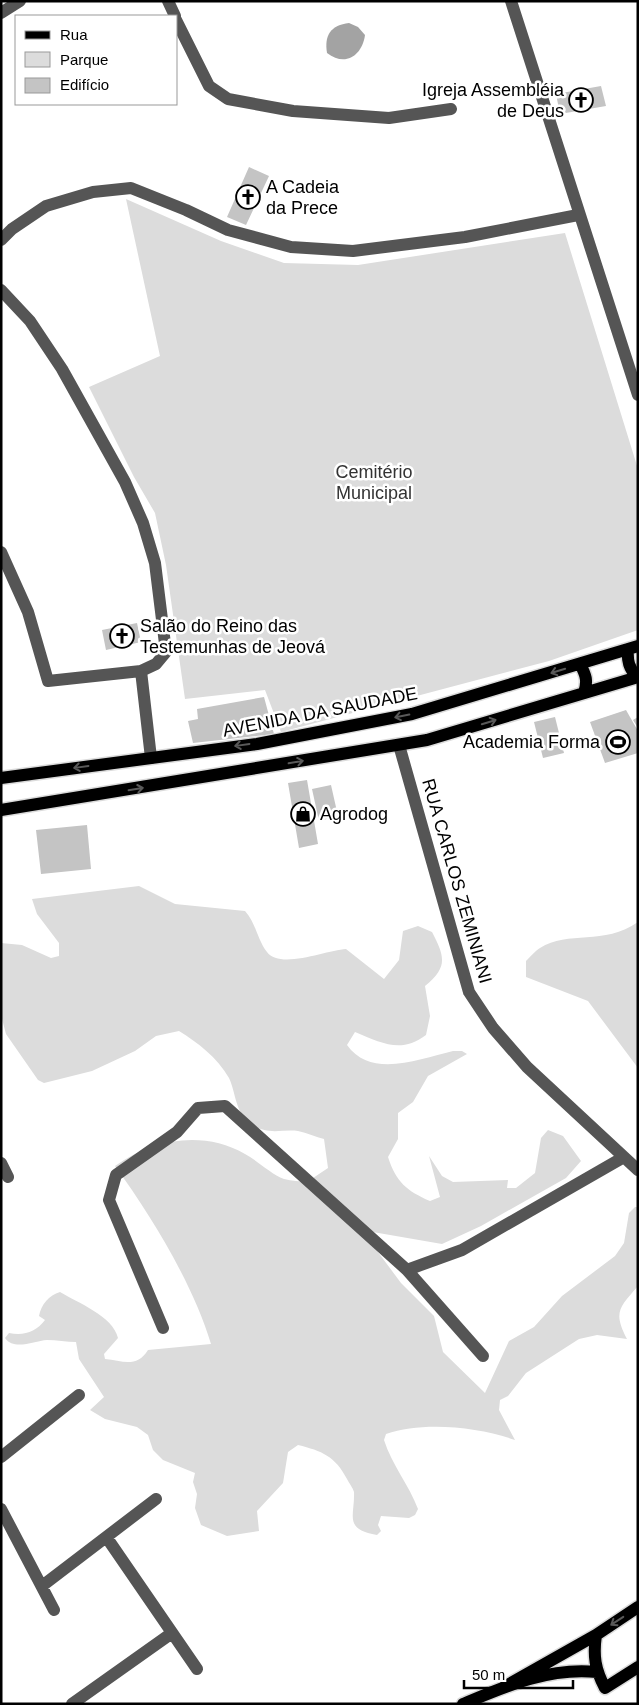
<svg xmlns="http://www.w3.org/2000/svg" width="639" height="1705" viewBox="0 0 639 1705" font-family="Arial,sans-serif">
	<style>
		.green { fill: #dcdcdc }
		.water { fill: #a3a3a3 }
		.building { fill: #c4c4c4 }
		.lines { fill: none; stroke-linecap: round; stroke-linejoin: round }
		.major-casing { stroke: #dbdbdb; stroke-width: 15 }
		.minor { stroke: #555; stroke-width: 12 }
		.major { stroke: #000; stroke-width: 12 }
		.oneway { stroke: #595959 }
		.labels { text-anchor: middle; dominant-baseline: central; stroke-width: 5; stroke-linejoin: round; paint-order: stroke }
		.poi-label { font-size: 18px; fill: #000; stroke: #fff; text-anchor: start }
		.park-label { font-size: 18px; fill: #333; stroke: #fff }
		.street-label { font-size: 18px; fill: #000; stroke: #fff }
	</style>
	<rect width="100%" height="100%" fill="#fff"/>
	<path class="green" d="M126 199 221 241 284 263 358 265 565 233 638 469V630L549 661 281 732 265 690 185 699 166 565 155 513 134 477 89 387 160 356Z
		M139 886 175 904 245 911C256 923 257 939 267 952 280 970 327 950 346 949L384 979 399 960 403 931 418 926 432 932C445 957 448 967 425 986L430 1016 426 1035C401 1054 382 1043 355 1032L347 1045C371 1079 419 1059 453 1051H462L467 1054 428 1076 413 1102 398 1113V1139L388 1157C396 1182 407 1191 430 1201L440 1197 429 1156 442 1176 453 1182 508 1180 507 1188H516L535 1173 541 1138 548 1130 563 1136 581 1161 566 1178 481 1226 442 1244 367 1231 369 1240 401 1283 434 1316 443 1352 485 1393 509 1341 534 1327 562 1296 615 1256 624 1243 629 1213 635 1207H638V1286C619 1308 613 1312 627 1339L597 1335 579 1339 526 1373 508 1396 500 1400 499 1410 515 1440C479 1427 423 1421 386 1434L384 1440C392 1465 409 1485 418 1509L415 1515 409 1518 381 1516 378 1525 381 1531 377 1535C343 1529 355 1516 354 1492 353 1488 349 1483 347 1479 335 1456 322 1451 298 1445L288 1452 283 1483 257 1511 259 1531 227 1536 201 1525 195 1508 197 1494 193 1482 195 1473 163 1460 153 1450 148 1435 137 1427 105 1419 90 1410 104 1397 79 1359 76 1342C67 1342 56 1340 47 1340 34 1341 14 1351 5 1338L9 1333C24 1336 36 1332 45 1320L39 1316C41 1305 49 1295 60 1292 78 1303 113 1316 118 1338L104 1354 105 1359C123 1361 137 1368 148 1350L211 1344C193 1284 152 1217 115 1166 153 1139 203 1130 245 1154 258 1161 271 1174 284 1179 292 1181 300 1181 307 1182L328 1168 324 1139C316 1137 307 1133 298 1131 281 1129 266 1136 250 1123 235 1112 236 1093 229 1078 217 1057 198 1043 179 1031L156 1036 135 1051 92 1071 44 1083 38 1080 6 1034 1 1015V943L22 945 51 958 59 956V943L37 914 32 899Z
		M638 922V1068L588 1001 526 977V961C530 957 535 951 540 948 568 930 604 946 638 922Z"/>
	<path class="water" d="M349 23 358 27 365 35C362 56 345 67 327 53 324 35 331 25 349 23Z"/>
	<path class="building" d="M601 86 606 106 560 114 556 94Z
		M249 167 269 176 246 225 227 217Z
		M137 623 141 642 106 650 102 630Z
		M264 697 274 734 193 743 188 721 198 719 197 709Z
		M626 710 638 731V753L605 763 590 722Z
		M555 717 564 753 543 758 534 722Z
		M638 717V728L633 720Z
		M307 780 318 844 299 848 288 783Z
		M331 785 338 816 319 821 312 789Z
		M87 825 91 869 41 874 36 830Z"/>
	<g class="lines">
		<g class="major-casing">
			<path id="major" d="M628 649C627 661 629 668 637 677
				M580 664C586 675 588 681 584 693
				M1 778 257 744 412 714 638 646
				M1 810 427 740 638 677
				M596 1635C593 1656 595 1669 605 1688L638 1667
				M504 1687 596 1635 638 1607
				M463 1704C506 1686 549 1667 597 1672"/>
		</g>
		<path class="minor" d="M168 1 175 16
			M511 1 638 395
			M1 13 20 1
			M176 20 209 86 228 99 293 111 389 118 451 109
			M1 240 12 229 46 206 93 192 131 188 186 210 228 230 291 247 353 251 465 237 578 215
			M1 290 30 321 62 369 125 482 143 523 155 563 166 652 156 664 141 671 48 681 28 612 1 552
			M141 671 151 758
			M399 745 469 992 493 1028 527 1067 638 1170
			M1 1163 8 1177
			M407 1270 462 1250 624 1157
			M163 1328 109 1200 116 1175 177 1132 198 1108 225 1106 407 1270 483 1356
			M1 1457 79 1395
			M1 1509 54 1610
			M107 1538 197 1669
			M42 1586 156 1499
			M72 1704 172 1633"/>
		<use href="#major" class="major"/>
	</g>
	<defs><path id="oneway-shaft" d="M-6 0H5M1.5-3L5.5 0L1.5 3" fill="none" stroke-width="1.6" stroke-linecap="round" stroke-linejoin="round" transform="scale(1.25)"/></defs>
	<g class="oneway">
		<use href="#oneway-shaft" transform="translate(558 671) rotate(163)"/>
		<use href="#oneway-shaft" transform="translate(402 716) rotate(169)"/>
		<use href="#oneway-shaft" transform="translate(489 722) rotate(-17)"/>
		<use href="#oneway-shaft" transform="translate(242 745) rotate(172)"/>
		<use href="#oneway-shaft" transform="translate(296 762) rotate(-10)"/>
		<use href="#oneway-shaft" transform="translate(81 767) rotate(172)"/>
		<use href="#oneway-shaft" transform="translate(136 789) rotate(-9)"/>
		<use href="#oneway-shaft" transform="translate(617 1621) rotate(147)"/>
	</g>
	<defs>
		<g id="church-ring" transform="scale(1.25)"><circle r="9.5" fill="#fff" stroke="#000" stroke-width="1.5"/><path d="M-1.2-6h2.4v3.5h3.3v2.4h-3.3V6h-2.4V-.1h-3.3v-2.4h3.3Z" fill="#000"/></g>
		<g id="stadium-ring" transform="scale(1.25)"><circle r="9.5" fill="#fff" stroke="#000" stroke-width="1.5"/><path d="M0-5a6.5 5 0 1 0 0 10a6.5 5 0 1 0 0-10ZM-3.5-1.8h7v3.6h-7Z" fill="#000"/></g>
		<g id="shop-ring" transform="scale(1.25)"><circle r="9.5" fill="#fff" stroke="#000" stroke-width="1.5"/><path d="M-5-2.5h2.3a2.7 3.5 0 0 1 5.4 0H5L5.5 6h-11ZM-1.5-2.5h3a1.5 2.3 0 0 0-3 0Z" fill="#000"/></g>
	</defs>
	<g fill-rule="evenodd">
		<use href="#church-ring" x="581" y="100"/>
		<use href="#church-ring" x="248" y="197"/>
		<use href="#church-ring" x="122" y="636"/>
		<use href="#stadium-ring" x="618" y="742"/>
		<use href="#shop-ring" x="303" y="814"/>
	</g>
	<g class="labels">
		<g class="poi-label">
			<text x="564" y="90" text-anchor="end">Igreja Assembléia<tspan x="564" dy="21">de Deus</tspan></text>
			<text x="266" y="187">A Cadeia<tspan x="266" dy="21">da Prece</tspan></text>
			<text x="140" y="626">Salão do Reino das<tspan x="140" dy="21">Testemunhas de Jeová</tspan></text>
			<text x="600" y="742" text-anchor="end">Academia Forma</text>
			<text x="320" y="814">Agrodog</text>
		</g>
		<g class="park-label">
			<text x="374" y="472">Cemitério<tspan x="374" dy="21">Municipal</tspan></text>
		</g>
		<g class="street-label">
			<text transform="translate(320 712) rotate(-11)">AVENIDA DA SAUDADE</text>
			<text transform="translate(457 881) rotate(74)">RUA CARLOS ZEMINIANI</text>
		</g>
	</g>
	<rect width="639" height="1705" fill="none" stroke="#000000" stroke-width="5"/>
	<rect x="15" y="15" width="162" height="90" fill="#ffffff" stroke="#999999"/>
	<rect x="25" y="31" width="25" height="8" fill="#000000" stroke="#999999"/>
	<text x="60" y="40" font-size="15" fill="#000000">Rua</text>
	<rect x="25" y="52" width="25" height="15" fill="#dcdcdc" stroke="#999999"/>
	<text x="60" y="65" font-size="15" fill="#000000">Parque</text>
	<rect x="25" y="78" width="25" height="15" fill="#c4c4c4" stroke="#999999"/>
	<text x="60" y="90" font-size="15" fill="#000000">Edifício</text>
	<path d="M464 1680v8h109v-8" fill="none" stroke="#000000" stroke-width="2.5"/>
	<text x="472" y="1680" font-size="15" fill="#000000" stroke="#ffffff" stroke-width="4" paint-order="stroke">50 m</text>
</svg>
